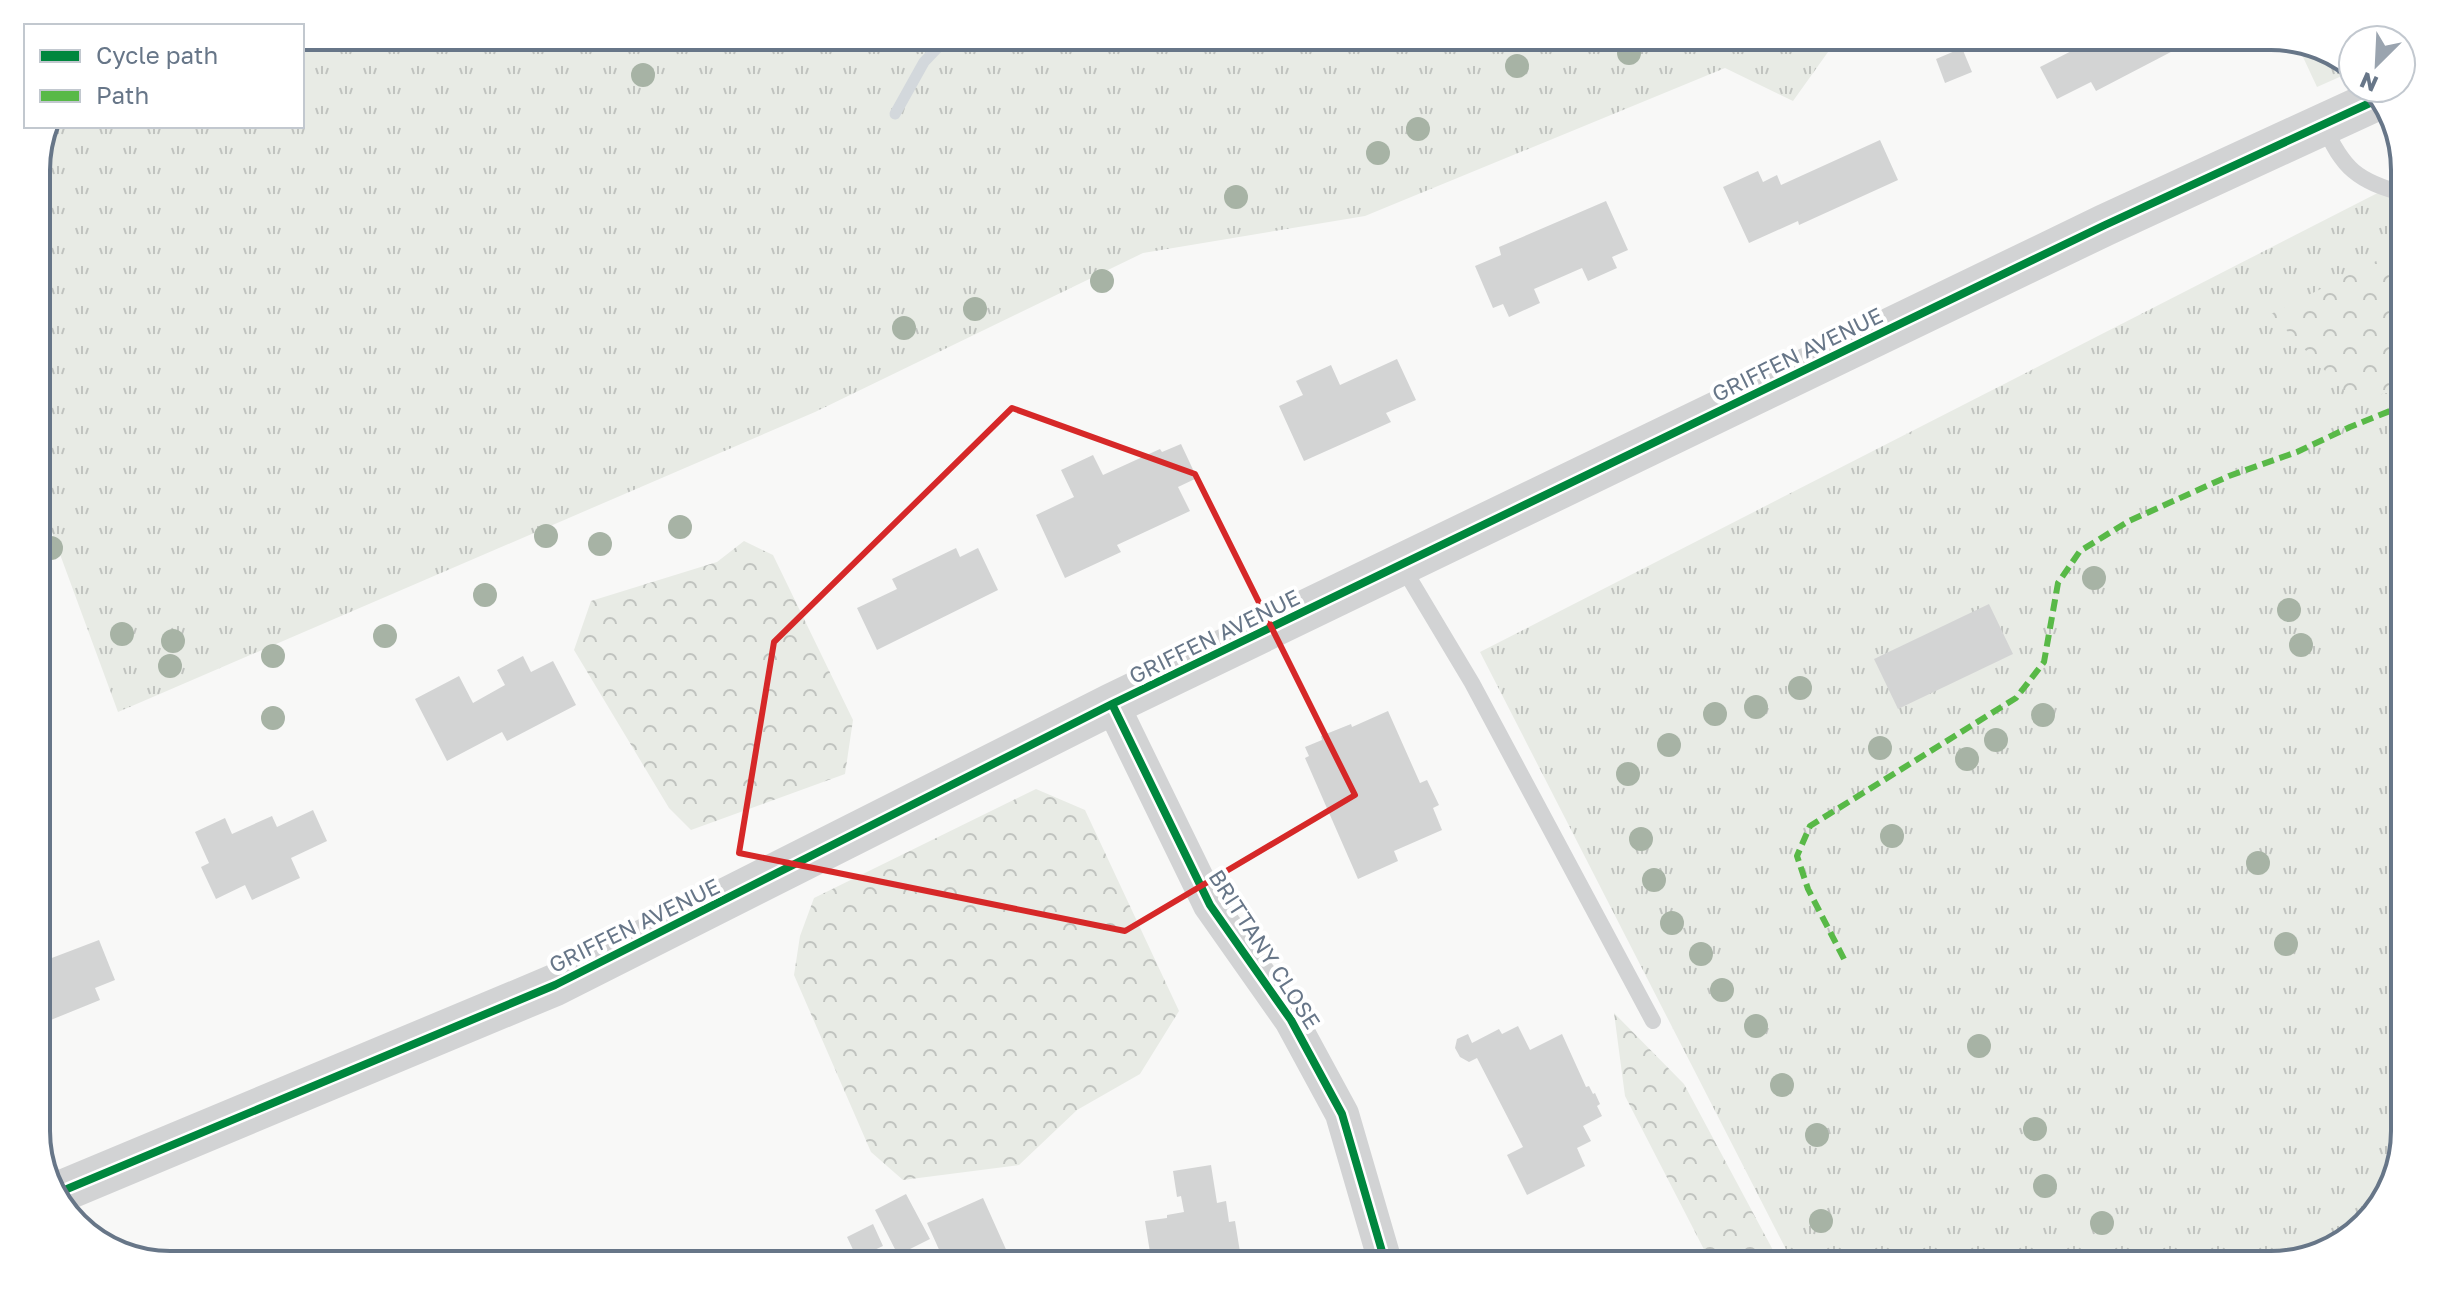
<svg xmlns="http://www.w3.org/2000/svg" width="2441" height="1301" viewBox="0 0 2441 1301" font-family="'Golos Text',sans-serif">
	<style>
		.grass { fill: url(#grass-tufts) }
		.forest { fill: url(#forest-crowns) }
		.lines { fill: none; stroke-linecap: round; stroke-linejoin: round }
		.stream { stroke: #d3d8dc; stroke-width: 11 }
		.building { fill: #d3d4d4 }
		.service { stroke: #d2d3d4; stroke-width: 16 }
		.minor { stroke: #d2d3d4; stroke-width: 34 }
		.tertiary { stroke: #d2d3d4; stroke-width: 42 }
		.quiet { stroke: #58b947; stroke-width: 6; stroke-dasharray: 12 6; stroke-linecap: butt }
		.cycleway-casing { stroke: #fff; stroke-width: 13 }
		.cycleway { stroke: #00873e; stroke-width: 8 }
		.tree { fill: #a7b3a5 }
		.marked { fill: none; stroke: #d62828; stroke-width: 6; stroke-linejoin: round }
		.labels { text-anchor: middle; dominant-baseline: central; stroke-width: 8; stroke-linejoin: round; paint-order: stroke }
		.street-label { font-size: 22px; fill: #677688; stroke: #fff }
		.rim { fill: none; stroke: #677688; stroke-width: 4 }
	</style>
	<defs>
		<pattern id="grass-tufts" width="24" height="20" patternUnits="userSpaceOnUse" patternTransform="scale(2)"><rect width="24" height="20" fill="#e8ebe5"/><path d="M3 7l-1-3M5 7V3M7 7l1-3M15 17l-1-3M17 17v-4M19 17l1-3" fill="none" stroke="#c0c3bf"/></pattern>
		<pattern id="forest-crowns" width="20" height="18" patternUnits="userSpaceOnUse" patternTransform="scale(2)"><rect width="20" height="18" fill="#e8ebe5"/><path d="M2 6a3 3 0 1 1 6 0M12 15a3 3 0 1 1 6 0" fill="none" stroke="#c0c3bf"/></pattern>
	</defs>
	<rect width="100%" height="100%" fill="#f8f8f7"/>
	<path class="grass" d="M1838 38 1793 101 1725 68 1365 216 1143 253 815 412 118 712 36 489V162L52 126H302V45Z
		M2296 42 2331 50 2353 71 2317 87Z
		M2405 179V1131L2391 1191 2338 1247 2271 1265H1794L1480 652Z"/>
	<path class="forest" d="M2402 248 2405 252V390L2352 399 2271 314Z
		M744 541 773 555 853 720 845 774 691 830 669 808 574 650 591 601 717 562Z
		M1036 789 1085 810 1179 1011 1140 1074 1077 1110 1019 1165 903 1180 871 1152 794 975 800 936 814 898Z
		M1614 1013 1684 1084 1781 1265H1712L1625 1096Z"/>
	<g class="lines">
		<path class="stream" d="M895 114 924 62 943 42"/>
	</g>
	<path class="building" d="M2189 36 2192 41 2096 91 2091 82 2057 99 2040 67 2099 37Z
		M1962 48 1972 72 1945 83 1936 59Z
		M1880 140 1898 180 1799 225 1798 221 1749 243 1723 187 1758 171 1763 182 1777 175 1781 185Z
		M1606 201 1628 250 1612 257 1617 268 1588 281 1582 268 1534 289 1540 303 1509 317 1503 304 1493 308 1475 266 1501 255 1499 247Z
		M1397 359 1416 400 1386 413 1391 422 1304 461 1279 406 1303 395 1296 381 1331 365 1340 385Z
		M1181 444 1197 478 1178 487 1190 511 1117 545 1121 552 1065 578 1036 515 1074 497 1061 470 1093 455 1103 475 1160 449 1162 452Z
		M956 548 960 557 978 548 998 590 877 650 857 608 897 589 892 579Z
		M1989 604 2013 654 1898 709 1874 659Z
		M523 656 531 672 553 661 576 705 507 741 502 732 447 761 415 699 459 676 473 703 505 685 497 670Z
		M1388 711 1420 783 1427 780 1439 805 1433 808 1442 830 1394 851 1398 861 1358 879 1305 758 1309 756 1305 747 1322 740 1321 736 1351 724 1352 727Z
		M313 810 327 841 291 858 300 878 252 900 245 885 216 899 201 867 209 863 195 832 225 818 232 834 272 816 277 827Z
		M99 940 115 980 95 988 100 1000 36 1026V964Z
		M1518 1026 1530 1050 1562 1034 1586 1087 1589 1086 1593 1094 1595 1093 1600 1104 1597 1106 1602 1116 1583 1126 1591 1141 1577 1148 1585 1166 1527 1195 1507 1155 1523 1147 1477 1058 1469 1062 1460 1057 1455 1048 1457 1039 1468 1034 1472 1043 1499 1029 1502 1034Z
		M1211 1165 1217 1203 1226 1201 1229 1222 1235 1221 1240 1252 1230 1253 1232 1265H1152L1145 1221 1167 1218V1215L1184 1212 1181 1196 1177 1197 1173 1171Z
		M906 1194 930 1239 898 1255 875 1210Z
		M983 1198 1013 1265H946L927 1223Z
		M873 1224 883 1246 857 1258 847 1237Z"/>
	<g class="lines">
		<path class="service" d="M2323 124C2343 169 2357 181 2405 194
			M1402 566 1472 683 1653 1021"/>
		<path class="minor" d="M1112 704 1210 905 1291 1020 1342 1114 1386 1265"/>
		<path class="tertiary" d="M55 1194 555 985 1112 704 2105 225 2383 97"/>
		<path class="quiet" d="M1844 959 1808 889 1797 856 1810 826 2016 698 2044 662 2058 583 2080 551 2129 521 2229 476 2297 452 2350 427 2405 405"/>
		<g class="cycleway-casing">
			<path id="cycleway" d="M1112 704 1210 905 1291 1020 1342 1114 1386 1265
				M55 1194 555 985 1112 704 2105 225 2383 97"/>
		</g>
		<use href="#cycleway" class="cycleway"/>
	</g>
	<g class="tree">
		<circle cx="1629" cy="53" r="12"/>
		<circle cx="1517" cy="66" r="12"/>
		<circle cx="643" cy="75" r="12"/>
		<circle cx="1418" cy="129" r="12"/>
		<circle cx="1378" cy="153" r="12"/>
		<circle cx="1236" cy="197" r="12"/>
		<circle cx="1102" cy="281" r="12"/>
		<circle cx="975" cy="309" r="12"/>
		<circle cx="904" cy="328" r="12"/>
		<circle cx="680" cy="527" r="12"/>
		<circle cx="546" cy="536" r="12"/>
		<circle cx="600" cy="544" r="12"/>
		<circle cx="51" cy="548" r="12"/>
		<circle cx="2094" cy="578" r="12"/>
		<circle cx="485" cy="595" r="12"/>
		<circle cx="2289" cy="610" r="12"/>
		<circle cx="122" cy="634" r="12"/>
		<circle cx="385" cy="636" r="12"/>
		<circle cx="173" cy="641" r="12"/>
		<circle cx="2301" cy="645" r="12"/>
		<circle cx="273" cy="656" r="12"/>
		<circle cx="170" cy="666" r="12"/>
		<circle cx="1800" cy="688" r="12"/>
		<circle cx="1756" cy="707" r="12"/>
		<circle cx="1715" cy="714" r="12"/>
		<circle cx="2043" cy="715" r="12"/>
		<circle cx="273" cy="718" r="12"/>
		<circle cx="1996" cy="740" r="12"/>
		<circle cx="1669" cy="745" r="12"/>
		<circle cx="1880" cy="748" r="12"/>
		<circle cx="1967" cy="759" r="12"/>
		<circle cx="1628" cy="774" r="12"/>
		<circle cx="1892" cy="836" r="12"/>
		<circle cx="1641" cy="839" r="12"/>
		<circle cx="2258" cy="863" r="12"/>
		<circle cx="1654" cy="880" r="12"/>
		<circle cx="1672" cy="923" r="12"/>
		<circle cx="2286" cy="944" r="12"/>
		<circle cx="1701" cy="954" r="12"/>
		<circle cx="1722" cy="990" r="12"/>
		<circle cx="1756" cy="1026" r="12"/>
		<circle cx="1979" cy="1046" r="12"/>
		<circle cx="1782" cy="1085" r="12"/>
		<circle cx="2035" cy="1129" r="12"/>
		<circle cx="1817" cy="1135" r="12"/>
		<circle cx="2045" cy="1186" r="12"/>
		<circle cx="1821" cy="1221" r="12"/>
		<circle cx="2102" cy="1223" r="12"/>
	</g>
	<path class="marked" d="M1012 408 1195 474 1355 795 1125 931 739 853 774 642Z"/>
	<g class="labels">
		<g class="street-label">
			<text transform="translate(1797 354) rotate(-26)">GRIFFEN AVENUE</text>
			<text transform="translate(1214 636) rotate(-26)">GRIFFEN AVENUE</text>
			<text transform="translate(634 925) rotate(-26)">GRIFFEN AVENUE</text>
			<text transform="translate(1265 949) rotate(57)">BRITTANY CLOSE</text>
		</g>
	</g>
	<path d="M0 0H2441V1301H0ZM170 50H2271A120 120 0 0 1 2391 170V1131A120 120 0 0 1 2271 1251H170A120 120 0 0 1 50 1131V170A120 120 0 0 1 170 50Z" fill="#fff" fill-rule="evenodd"/>
	<path class="rim" d="M170 50H2271A120 120 0 0 1 2391 170V1131A120 120 0 0 1 2271 1251H170A120 120 0 0 1 50 1131V170A120 120 0 0 1 170 50Z"/>
	<rect x="24" y="24" width="280" height="104" fill="#ffffff" stroke="#c2c8cf" stroke-width="2"/>
	<rect x="40" y="50" width="40" height="12" fill="#00873e" stroke="#c2c8cf" stroke-width="2"/>
	<text x="96" y="64" font-size="24" fill="#677688">Cycle path</text>
	<rect x="40" y="90" width="40" height="12" fill="#58b947" stroke="#c2c8cf" stroke-width="2"/>
	<text x="96" y="104" font-size="24" fill="#677688">Path</text>
	<g transform="translate(2377 64) rotate(204)"><circle r="38" fill="#ffffff" stroke="#c2c8cf" stroke-width="2"/>
	<path d="M0-6L14 30L0 20L-14 30Z" fill="#9aa4af"/>
	<text y="-12" font-size="22" font-weight="bold" text-anchor="middle" fill="#677688">N</text>
	</g>
</svg>
